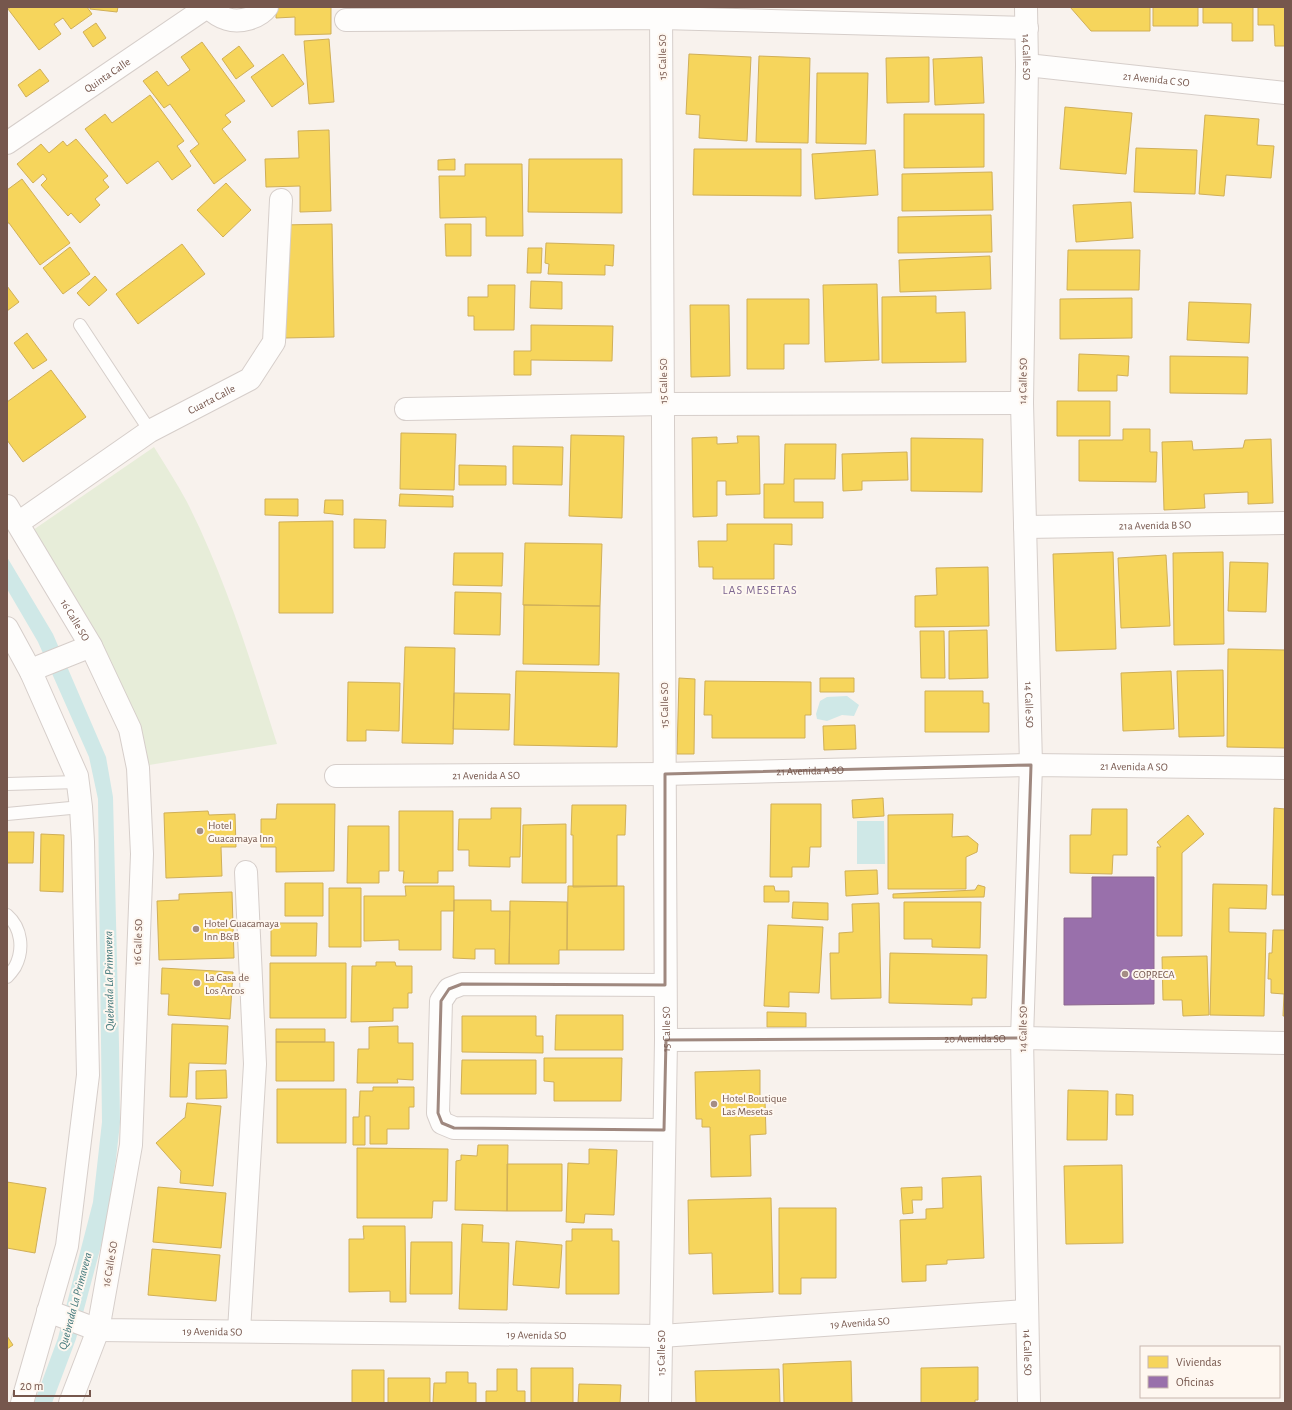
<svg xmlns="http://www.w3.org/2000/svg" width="1292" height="1410" viewBox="0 0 1292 1410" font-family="'Alegreya Sans',sans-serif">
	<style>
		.green { fill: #e7edd9 }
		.water { fill: #cfe8e7 }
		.homes { fill: #f6d55c; stroke: #d0af58 }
		.offices { fill: #9970ab; stroke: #8e688f }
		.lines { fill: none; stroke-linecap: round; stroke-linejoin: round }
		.service-casing { stroke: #d6ceca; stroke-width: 14 }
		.minor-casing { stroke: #d6ceca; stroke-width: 24 }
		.tertiary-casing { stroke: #d6ceca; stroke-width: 24 }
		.service { stroke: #fefdfc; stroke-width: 12 }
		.minor { stroke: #fefdfc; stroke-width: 22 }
		.tertiary { stroke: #fefdfc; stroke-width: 22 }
		.marked { fill: none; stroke: #9f887f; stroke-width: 3; stroke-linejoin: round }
		.poi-dot { fill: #a48d85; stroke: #fef7f0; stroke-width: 1.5 }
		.labels { text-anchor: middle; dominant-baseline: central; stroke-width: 4; stroke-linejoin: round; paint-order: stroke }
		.street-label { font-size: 11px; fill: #76574d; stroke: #fef7f0 }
		.poi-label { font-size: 11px; fill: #76574d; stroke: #fef7f0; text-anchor: start }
		.neighbourhood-label { font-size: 12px; letter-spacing: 1px; fill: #7d6691; stroke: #fef7f0 }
		.water-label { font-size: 12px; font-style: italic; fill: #41777a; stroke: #fef7f0 }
	</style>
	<rect width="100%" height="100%" fill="#f8f2ed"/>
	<path class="green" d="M154 447C165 465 177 483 187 502 226 579 251 662 277 744L137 767 115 713 20 539Z"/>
	<path class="water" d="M7 557 53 634 106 757 113 797 119 1044 120 1123 116 1159 105 1231 76 1339 52 1403H34L58 1338 93 1202 102 1122 98 799 89 757 38 642 7 589Z
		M847 696 859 705 854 716 842 715 827 721 817 719 816 714 820 701 827 697Z
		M857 821H884L885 864H857Z"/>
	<path class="homes" d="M11 7H87L92 14 71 29 63 18 54 24 61 34 39 50 8 9Z
		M90 7H118L117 12 90 9Z
		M276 7H331V34L295 35V17L276 18Z
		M1070 7H1150V31H1091Z
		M1153 7H1198V26H1153Z
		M1203 7H1253V41H1232V23H1203Z
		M1258 7H1285V46H1275L1274 25H1258Z
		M96 23 106 38 93 47 83 32Z
		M329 39 334 102 309 104 304 41Z
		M202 42 245 101 225 115 231 122 222 129 246 160 214 184 190 151 199 144 170 104 164 108 143 81 157 71 168 86 190 70 181 57Z
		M239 46 254 66 236 79 222 59Z
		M283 54 304 84 272 107 251 77Z
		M689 54 751 57 747 141 699 138 700 115 686 114Z
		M759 56 810 58 808 143 756 142Z
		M929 57V102L887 103 886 58Z
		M982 57 984 103 935 105 933 59Z
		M40 69 49 81 26 97 18 85Z
		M817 73H868L866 144 816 143Z
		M150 95 184 141 177 146 191 166 172 180 158 161 127 184 85 129 105 114 112 123Z
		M1065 107 1132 113 1126 174 1060 169Z
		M904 114H984V167L904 168Z
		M1205 115 1259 119 1257 145 1274 146 1271 178 1226 175 1224 196 1199 194Z
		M329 130 331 211 300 212V186L266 187 265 159 299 158 298 131Z
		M76 139 108 176 103 180 109 187 95 199 100 205 80 223 71 213 68 216 41 185 47 179 43 174 33 183 17 164 41 144 49 153 63 141 67 146Z
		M1136 148 1197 150 1195 194 1134 192Z
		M694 149H801V196L693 195Z
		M875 150 878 195 815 199 812 154Z
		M455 159V170H438V160Z
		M529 159H622V213L528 212Z
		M465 164H522L523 236H486V217L440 218 439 176H465Z
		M992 172 993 210 902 211V174Z
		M22 179 70 243 40 265 9 223H7V190Z
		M226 183 251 210 223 237 197 210Z
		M1131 202 1133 238 1076 242 1073 205Z
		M991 215 992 252 898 253V217Z
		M332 224 334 337 284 338 282 225Z
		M445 224H471V256H446Z
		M546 243 614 245 613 266 605 265V275L548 274 549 264 545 263Z
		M182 244 205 274 138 324 116 294Z
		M70 247 90 274 63 294 43 268Z
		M528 248H542L541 273H527Z
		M1068 250H1140L1139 290H1067Z
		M990 256 991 289 900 292 899 260Z
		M95 276 107 290 89 306 77 293Z
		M531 281 562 282V309L530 308Z
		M877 284 879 360 825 362 823 285Z
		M488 285H515L514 330H474V316H468V297H488Z
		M7 286 19 302 7 311Z
		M936 296V313L965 312 966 362 882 363V297Z
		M1132 298V338L1060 339V299Z
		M747 299H809V344H784V369H747Z
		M1189 302 1251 304 1249 343 1187 340Z
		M690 305H729L730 376 691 377Z
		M531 325 613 326 612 361 531 360V375H514V351H531Z
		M27 333 47 360 33 369 14 343Z
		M1079 354 1129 356 1128 376 1117 375V391H1078Z
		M1170 356 1248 357 1247 394 1170 393Z
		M51 370 86 417 23 462 7 440V402Z
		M1057 401H1110V436H1057Z
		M1123 429H1150V452H1157L1156 482 1079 481V440H1123Z
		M401 433 456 434 454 490 400 489Z
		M571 435 624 436 622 518 569 516Z
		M737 436H759L760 494 726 495V481H717V516L693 517 692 438 717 437V444L738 443Z
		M911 438 983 439 982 492 911 491Z
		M1271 439 1273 503 1248 504V492L1204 494 1205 508 1164 510 1162 442 1192 441 1193 450 1243 448 1245 440Z
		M785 444H836L835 479H794V502H823V518H764V484H784Z
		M513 446 563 447 562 485 513 484Z
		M907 452 908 480 862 481V490L843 491 842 454Z
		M459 465 506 466V485H459Z
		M400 494 453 496V507L399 506Z
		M265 499H298V516L265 515Z
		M325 500H343V515L324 513Z
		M354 519 386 520 385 548H354Z
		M333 521V613H279V522Z
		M727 524H792V545L774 544V579H713V567H699L698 541H727Z
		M525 543 602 544 600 606 523 605Z
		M1113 552 1116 649 1056 651 1053 554Z
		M1223 552 1224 644 1174 645 1173 553Z
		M454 553H503L502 586 453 585Z
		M1166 555 1170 626 1121 628 1118 558Z
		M1230 562 1268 563 1266 612 1228 611Z
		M988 567 989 626 915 627V596L937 595 936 568Z
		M455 592 501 593 500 635 454 634Z
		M524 605 600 606 599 665 523 664Z
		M987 630 988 678 949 679V631Z
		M920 631H944L945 678H921Z
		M405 647 455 648 453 744 402 743Z
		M1228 649 1285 650V748L1227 747Z
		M1223 670 1224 736 1179 737 1177 671Z
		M516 671 619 673 617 747 514 745Z
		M1171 671 1174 729 1123 731 1121 673Z
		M679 678 695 679 694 754H677Z
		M820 678H854V692H820Z
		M705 681 811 682V715H805V738H712V715H704Z
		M348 682 400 683 399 731 366 730V741H347Z
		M925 691H983V703H989V732H925Z
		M454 693 510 694 509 730 453 729Z
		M855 725 856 749 824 750 823 726Z
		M883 798 884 816 853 818 852 800Z
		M277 804H335L334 871 276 872V847H261V819H276Z
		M771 804H821V847H810L809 867H792V877H770Z
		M572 805H626L625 835H617V886L573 887V835H571Z
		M491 808H521L520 857H510V867L469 866V850H458L459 819H491Z
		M1274 808 1285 809V895H1272Z
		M1092 809H1127V855H1113L1112 874 1070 873V835H1091Z
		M208 811 209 815 235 814 236 847H221L222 876 166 878 164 813Z
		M399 811H453V871H438V883H403L404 871H399Z
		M953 814 952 837 968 836 978 844 977 852 966 857V889H888V815Z
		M1188 815 1204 834 1182 853V936H1157V847H1161L1157 842Z
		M566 824V883H522L523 825Z
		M348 826H389V871H379V883H347Z
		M7 832H34L33 863H7Z
		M41 834 64 835 63 892 40 891Z
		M877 870 878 894 846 896 845 871Z
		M285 883H323V916H285Z
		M1213 884 1267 885 1266 909 1229 908V932L1266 933 1264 1016 1210 1015Z
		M978 885 985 887 984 897 893 898V894L975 890Z
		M405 886H454V911H441V950H399V940L364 941V896H406Z
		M568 886H624V950H567Z
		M764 886H774L775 891H789V902H764Z
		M329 888H361V947H329Z
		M232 892 234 958 159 960 157 901 179 900V894Z
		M454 900H491V911H510L509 964H495V949H475V959L453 958Z
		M510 901 567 902V950H559V964H509Z
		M793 902 828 903V920L792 918Z
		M904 902H981L980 948 932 947V939H904Z
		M879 903 881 998 831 999 830 953H839V933L853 932 852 904Z
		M271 923H317L316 956H271Z
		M768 925 823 927 819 993 789 992V1007L764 1006Z
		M1273 930H1285V1016H1283L1284 994 1271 993V979H1268L1269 953H1272Z
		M890 953 987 955 986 998H972V1005L889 1003Z
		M1207 956 1209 1015 1183 1016 1182 1000H1163L1162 957Z
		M376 962H395L396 966H412V993H408V1008H393V1021L351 1022 352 966H376Z
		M270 963H346V1018H270Z
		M162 968 233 972 230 1019 168 1015 169 994H161Z
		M767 1012 806 1013V1027H767Z
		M556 1015H623V1050H555Z
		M462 1016H536V1036H543V1053L462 1052Z
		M172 1024 228 1026 226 1064 189 1063 187 1097H170Z
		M398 1026V1043H413V1080L397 1079 398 1083H357L358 1049H369V1027Z
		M276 1029H325V1042H276Z
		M276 1042H334V1081H276Z
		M544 1058H622L621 1101H554V1082L544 1081Z
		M462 1060H536V1094H461Z
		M226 1070 227 1098 196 1099V1071Z
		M760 1070V1100H765L766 1134 750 1135 751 1176 711 1177 710 1127H702V1119H696L695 1072Z
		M373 1087H414V1107H409V1129H387V1144H370V1116H365V1145H353V1117H359L360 1091H373Z
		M277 1089H346V1143H277Z
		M1068 1090 1108 1091 1107 1140H1067Z
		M1116 1094 1133 1095V1115H1116Z
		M187 1103 221 1106 213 1186 180 1183 181 1171 156 1143 184 1118H185Z
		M478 1145H508L507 1211 455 1210 456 1161 461 1160V1155L477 1156Z
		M357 1148 448 1149 447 1201H433L432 1218H357Z
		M589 1149 617 1150 614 1215 585 1214 584 1223 566 1222 568 1163 589 1164Z
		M507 1164H562V1211H507Z
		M1122 1165 1123 1243 1066 1244 1064 1166Z
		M981 1176 984 1258 947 1260V1264L926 1265V1281L902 1282 900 1220 926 1219V1209L943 1208 942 1178Z
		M7 1182 46 1188 35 1253 7 1248Z
		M158 1187 226 1193 221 1248 153 1242Z
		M922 1187V1200H912L913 1213 903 1214 901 1188Z
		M771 1198 773 1292 713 1294 712 1253 689 1254 688 1200Z
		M779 1208H836V1278H801V1294H779Z
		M462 1224 483 1225 482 1242 509 1243 507 1310 459 1309Z
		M363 1226H405L406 1302H390V1291L349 1292V1239H364Z
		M572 1229H612V1241H619V1294H566V1241H572Z
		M516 1241 562 1245 559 1288 513 1285Z
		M411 1242H452V1294H410Z
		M152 1249 220 1255 216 1301 148 1295Z
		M7 1336 13 1345 7 1349Z
		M851 1361 852 1403H784L783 1364Z
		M978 1367V1400H975V1403H921V1368Z
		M531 1368H573V1403H531Z
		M497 1369H517V1391H525V1403H486V1391H497Z
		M779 1369 780 1403H696L695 1371Z
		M352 1370H384V1403H352Z
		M446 1372H468V1383H476V1403H433L434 1383H446Z
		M388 1378H430V1403H388Z
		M579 1384 621 1385 620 1403H578Z"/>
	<path class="offices" d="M1092 877H1154V1004L1064 1005V918H1092Z"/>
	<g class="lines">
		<g class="service-casing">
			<path id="service" d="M80 325 150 431
				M7 784 78 782
				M7 814 81 807
				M7 915C22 928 24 950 15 967 13 970 10 974 7 977"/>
		</g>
		<g class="minor-casing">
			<g id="minor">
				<path d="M208 7C213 12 220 17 227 19 240 23 259 18 267 7"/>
				<path id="s1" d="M1026 7 1027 65 1022 403 1031 765 1022 1038 1029 1403"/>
				<path d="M346 20 662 18 1027 28"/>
				<path id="s2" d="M1027 65 1285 93"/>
				<path id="s3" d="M7 143 207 7"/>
				<path d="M406 409 663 404 1022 403"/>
				<path id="s4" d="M18 523 150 431 250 379 274 342 281 200"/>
				<path id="s5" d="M1025 527 1285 523"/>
				<path id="s6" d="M336 776 665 774 1031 765 1285 768"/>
				<path id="s7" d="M666 1040 1022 1038 1285 1043"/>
				<path d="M664 1130 454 1128 442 1123 438 1113 441 1001 449 989 462 984 665 985"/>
				<path id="s8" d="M48 1311 98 1330 661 1336 1027 1311"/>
				<path d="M239 1331 255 1064 246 872"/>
				<path id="s9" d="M660 1403 666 1040 661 7"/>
			</g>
		</g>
		<g class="tertiary-casing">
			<g id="tertiary">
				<path id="s10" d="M7 506 91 646 130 729 138 768 142 854 131 1145 98 1330 70 1403"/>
				<path d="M7 628 31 672 77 776 81 807 83 842 88 1075 67 1246 22 1403"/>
				<path d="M31 672 41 666 91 646"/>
			</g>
		</g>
		<use href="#service" class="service"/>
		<use href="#minor" class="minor"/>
		<use href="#tertiary" class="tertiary"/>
	</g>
	<path class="marked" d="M1031 765 1022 1038 666 1040 664 1130 454 1128 442 1123 438 1113 441 1001 449 989 462 984 665 985V774Z"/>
	<g class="poi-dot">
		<circle cx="200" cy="831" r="4"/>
		<circle cx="196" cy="929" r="4"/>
		<circle cx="1125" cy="974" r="4"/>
		<circle cx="197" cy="983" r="4"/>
		<circle cx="714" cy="1104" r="4"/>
	</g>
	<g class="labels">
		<g class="street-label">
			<text transform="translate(662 57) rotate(-90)">15 Calle SO</text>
			<text stroke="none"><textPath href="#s1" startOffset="50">14 Calle SO</textPath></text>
			<text stroke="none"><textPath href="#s3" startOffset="121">Quinta Calle</textPath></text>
			<text stroke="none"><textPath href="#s2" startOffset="130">21 Avenida C SO</textPath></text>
			<text transform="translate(663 381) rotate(-90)">15 Calle SO</text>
			<text transform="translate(1023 381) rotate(-89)">14 Calle SO</text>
			<text stroke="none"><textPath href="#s4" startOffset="230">Cuarta Calle</textPath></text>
			<text stroke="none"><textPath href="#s5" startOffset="130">21a Avenida B SO</textPath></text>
			<text stroke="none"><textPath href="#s10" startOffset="133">16 Calle SO</textPath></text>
			<text transform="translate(664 705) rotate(-90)">15 Calle SO</text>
			<text stroke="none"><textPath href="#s1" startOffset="698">14 Calle SO</textPath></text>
			<text stroke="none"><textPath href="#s6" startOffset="798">21 Avenida A SO</textPath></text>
			<text stroke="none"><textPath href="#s6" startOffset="474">21 Avenida A SO</textPath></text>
			<text stroke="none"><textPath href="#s6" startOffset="150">21 Avenida A SO</textPath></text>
			<text transform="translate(138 942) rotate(-88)">16 Calle SO</text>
			<text stroke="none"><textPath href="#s9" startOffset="374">15 Calle SO</textPath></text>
			<text transform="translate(1023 1029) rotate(-89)">14 Calle SO</text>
			<text stroke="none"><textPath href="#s7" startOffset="309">20 Avenida SO</textPath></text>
			<text transform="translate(110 1264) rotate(-80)">16 Calle SO</text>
			<text stroke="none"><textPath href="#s8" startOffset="816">19 Avenida SO</textPath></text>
			<text stroke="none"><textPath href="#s8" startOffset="168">19 Avenida SO</textPath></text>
			<text stroke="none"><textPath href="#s8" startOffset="492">19 Avenida SO</textPath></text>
			<text stroke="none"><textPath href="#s9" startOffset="50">15 Calle SO</textPath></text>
			<text stroke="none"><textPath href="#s1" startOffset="1346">14 Calle SO</textPath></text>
		</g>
		<g class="poi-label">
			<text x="208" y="825">Hotel<tspan x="208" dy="13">Guacamaya Inn</tspan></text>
			<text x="204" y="923">Hotel Guacamaya<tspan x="204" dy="13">Inn B&amp;B</tspan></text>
			<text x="1133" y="974">COPRECA</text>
			<text x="205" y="977">La Casa de<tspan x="205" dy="13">Los Arcos</tspan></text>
			<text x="722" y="1098">Hotel Boutique<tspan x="722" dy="13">Las Mesetas</tspan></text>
		</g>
		<g class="neighbourhood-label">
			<text x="760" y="590">LAS MESETAS</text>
		</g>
		<g class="water-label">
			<text transform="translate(109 981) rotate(-91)">Quebrada La Primavera</text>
			<text transform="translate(75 1301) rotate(-75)">Quebrada La Primavera</text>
		</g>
	</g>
	<rect width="1292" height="1410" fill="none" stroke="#76574d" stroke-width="16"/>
	<rect x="1140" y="1346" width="140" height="52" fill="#fef7f0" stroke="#c8b7af"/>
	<rect x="1148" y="1356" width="20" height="12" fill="#f6d55c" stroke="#c8b7af"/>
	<text x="1176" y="1366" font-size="12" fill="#76574d">Viviendas</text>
	<rect x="1148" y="1376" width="20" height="12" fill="#9970ab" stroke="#c8b7af"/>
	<text x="1176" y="1386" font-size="12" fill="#76574d">Oficinas</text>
	<path d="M14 1390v6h76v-6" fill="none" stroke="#76574d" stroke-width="2"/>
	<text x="20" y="1390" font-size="12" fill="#76574d" stroke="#fef7f0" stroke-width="3" paint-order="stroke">20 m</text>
</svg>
